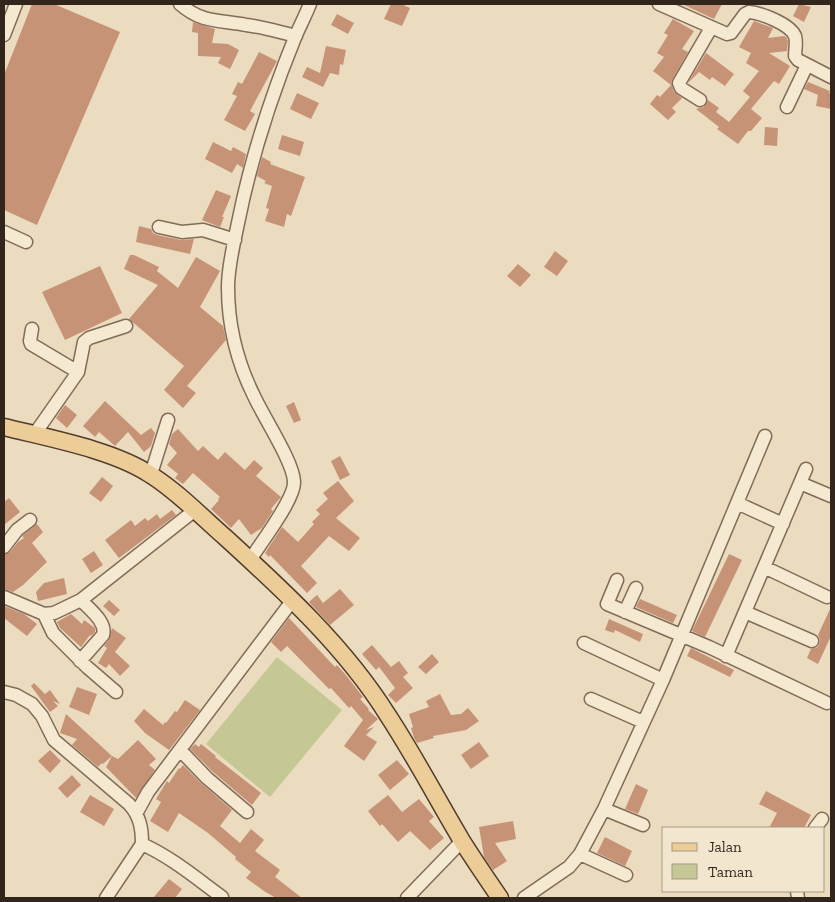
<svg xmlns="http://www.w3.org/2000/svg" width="835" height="902" viewBox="0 0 835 902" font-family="'Zilla Slab',serif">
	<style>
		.green { fill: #c5c894 }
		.building { fill: #c79376 }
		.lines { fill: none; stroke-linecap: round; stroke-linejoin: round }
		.minor-casing { stroke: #826c58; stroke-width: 15 }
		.major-casing { stroke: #503b2d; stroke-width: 19 }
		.minor { stroke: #f6e9d1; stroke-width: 12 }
		.major { stroke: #edcd97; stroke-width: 16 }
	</style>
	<rect width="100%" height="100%" fill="#ebdbbf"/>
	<path class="green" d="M277 657 342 710 270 797 206 744Z"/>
	<path class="building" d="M32 4H54L120 32 37 225 4 210V75Z
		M391 4H401L410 8 402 26 384 19Z
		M682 4H722L714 19Z
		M799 4 811 7 804 22 793 16Z
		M337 14 354 23 348 34 331 25Z
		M673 19 694 31 682 49 688 52 671 82 674 92 682 98 672 108 676 112 668 120 650 104 657 95 660 97 671 85 653 71 664 57 657 53 668 35 664 33Z
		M754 21 773 28 768 38 784 36 786 37 788 41 787 51 769 53 790 66 779 84 774 81 751 109 762 118 751 131H748L738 144 717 129 719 127 696 109 704 107 708 100 719 108 716 112 729 122 750 97 743 91 759 71 746 63 751 53 739 47Z
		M193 22 215 29 212 43 228 44 239 50 230 69 218 63 221 57 198 56V33L192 32Z
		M326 46 346 50 343 65 340 64 339 75 330 73 323 87 302 77 307 67 320 73Z
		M259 52 277 61 250 111 255 114 245 131 224 120 237 96 232 94 238 82 242 84Z
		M706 53 734 74 725 86 712 77 710 80 699 72 688 83Z
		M808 82 830 91 829 93H831V109L816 106 818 95 804 89Z
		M297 93 319 103 311 119 290 109Z
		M765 127 778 128 777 146 764 145Z
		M282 135 304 142 300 156 278 149Z
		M213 142 231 151 233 147 246 154 243 168 237 164 232 173 205 159Z
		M262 157 271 162 270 164 305 177 291 216 287 214 284 227 265 221 269 209 266 208 272 186 264 183 266 181 257 176Z
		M216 190 231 196 222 217H224L220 227 202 220Z
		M139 226 151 229 153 233 157 235 181 240 194 239 190 254 136 242Z
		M555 251 568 261 557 276 544 267Z
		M130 255H134L159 267 157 271 178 288 196 257 220 271 200 307 223 326 226 340 187 386 196 393 183 408 164 390 184 366 129 319 158 285 124 269Z
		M518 264 531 275 520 287 507 276Z
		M100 266 122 313 65 340 42 292Z
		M105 401 141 435 151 428 155 433 151 446 144 452 128 432 115 446 99 432 95 437 83 426Z
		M294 402 301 420 294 423 286 406Z
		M65 405 77 415 67 428 56 418Z
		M178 429 198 451 203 446 218 460 225 452 245 470 254 460 263 468 256 476 281 497 271 509 273 511 262 528 251 535 239 519 231 528 211 509 219 500 218 499 220 497 193 473 183 484 175 478 178 474 167 465 177 453 169 444 172 434Z
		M340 456 350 475 340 480 331 461Z
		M102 477 113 486 101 502 89 493Z
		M338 481 354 501 336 518 360 538 349 551 329 536 301 566 317 583 307 593 270 555 269 557 265 553 282 527 298 542 314 524 312 522 320 514 316 510 328 499 323 493Z
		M9 498 20 512 4 525V502Z
		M172 510 176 515 119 558 105 540 131 520 135 526 145 518 148 521 157 514 160 519Z
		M37 524 43 532 32 543 47 562 23 585 13 592 4 589V555L10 552 18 542 24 538 22 536Z
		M94 551 103 565 91 573 82 559Z
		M729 554 742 560 705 637 692 631Z
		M64 578 67 594 38 601 36 592 44 583Z
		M340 589 354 605 330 625 309 602 317 595 323 603Z
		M640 599 677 615 673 623 636 607Z
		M109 600 120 610 114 616 103 606Z
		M4 606 24 614 37 624 27 636 4 618Z
		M831 607V636L818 664 807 658 811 649 816 648 819 645 820 640 818 635Z
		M71 614 82 624 84 620 95 628V632L91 636 90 635 81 647 60 628 57 622Z
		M289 618 335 667 337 665 345 674 363 697 360 699 369 709 368 710 378 719 366 730 374 727 366 735 377 742 364 761 344 746 363 720 351 706 349 708 331 688 329 689 287 646 281 652 271 642Z
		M609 619 643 634 640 642 615 630 614 633 605 630Z
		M112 628 126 638 115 652 130 666 120 676 109 664 106 668 98 663 107 648 104 646 109 640Z
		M372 645 391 667 399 661 408 673 403 677 413 688 396 703 388 695 395 688 379 667 376 670 362 654Z
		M691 648 734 670 730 677 687 656Z
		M432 654 439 662 426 674 418 667Z
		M34 683 45 694 50 690 60 704 53 701 58 706 50 712 31 686Z
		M77 687 97 694 89 715 69 707Z
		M440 694 451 715 461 714 468 708 479 721 466 730 433 736 434 738 417 743 414 738 411 728 413 727 409 714 429 707 426 701Z
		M185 700 200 710 169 750 145 733 134 721 144 709 163 725 165 722 166 723 175 711 177 712Z
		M66 714 112 756 103 764 102 763 98 767 72 745 77 739 60 733Z
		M138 740 156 759 149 765 155 770 136 798 106 767 112 756 118 759Z
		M479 742 489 756 471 769 461 755Z
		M195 744 199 747 201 744 216 756 215 757 261 793 252 805 213 772 190 749Z
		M50 750 61 761 50 773 38 761Z
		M397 760 409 774 390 790 378 775Z
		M183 765 202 784 232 810 220 826 240 843 251 829 264 840 255 851 280 870 275 877 302 898H276L264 891 246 878 251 872 235 859 236 857 208 833 179 813 168 832 150 821 161 802 156 799 167 781 169 783 179 768 180 769Z
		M72 775 81 785 67 798 58 788Z
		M636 784 648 790 638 814 625 809Z
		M766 791 811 815 804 828H769L777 813 759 804Z
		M90 795 114 809 104 826 80 812Z
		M388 795 402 812 419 799 434 817 429 821 444 838 430 850 410 831 398 842 382 824 380 826 368 811Z
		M513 821 516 839 495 843 507 861 493 870 484 857 479 827Z
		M605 837 632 851 625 866 597 853Z
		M169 879 182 889 175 898H153Z"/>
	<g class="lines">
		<g class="minor-casing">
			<path id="minor" d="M180 4C201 23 220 20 246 25 263 27 279 32 296 36
				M659 4 727 34 731 33 745 14 749 12C761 13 790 24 795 36 797 42 795 50 795 56L798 60 831 77
				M4 35 16 4
				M700 100 681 88 679 83 711 28
				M787 107 807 65
				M159 227 182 232 203 230 235 240
				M4 232 26 242
				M32 329 30 341 31 344 78 372
				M34 435 78 372 84 342 89 338 126 326
				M151 474 168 420
				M800 483 831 496
				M737 503 783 524
				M4 547 17 530 30 520
				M250 560C260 544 295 499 294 482 294 463 263 416 254 396 237 362 228 324 228 287 228 266 234 243 238 223 251 158 271 96 296 35 301 24 306 14 310 4
				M764 567 827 597
				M617 580 607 604 709 647 827 703
				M4 597 44 614 54 613 81 600 195 510
				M625 612 636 588
				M745 612 812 641
				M44 614 53 633 87 667 116 692
				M584 643 663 680
				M726 656 806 469
				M80 661 103 635C107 622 89 609 81 600
				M4 692 16 695 32 704 42 716 54 740 129 804C140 816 142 828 142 844 171 857 196 878 222 897
				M591 699 643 722
				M180 750 207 778 247 812
				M604 809 643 825
				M137 812 148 792 292 601
				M815 828 822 819
				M580 854 626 875
				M797 891 798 898
				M106 898 142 844
				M407 898 462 841
				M524 898 569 867 580 854 604 809 663 680 765 436"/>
		</g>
		<g class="major-casing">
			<path id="major" d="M4 427C48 438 114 450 151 475 178 492 202 517 226 538 284 591 345 647 387 714 414 755 437 799 462 841 474 860 487 879 500 898"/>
		</g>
		<use href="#minor" class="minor"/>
		<use href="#major" class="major"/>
	</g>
	<rect width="835" height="902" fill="none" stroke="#32251c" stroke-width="10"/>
	<rect x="662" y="827" width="162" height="65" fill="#f3e6ce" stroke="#a69987"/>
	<rect x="672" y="843" width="25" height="8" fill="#edcd97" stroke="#a69987"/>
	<text x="708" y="852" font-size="15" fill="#32251c">Jalan</text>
	<rect x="672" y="864" width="25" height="15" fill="#c5c894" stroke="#a69987"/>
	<text x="708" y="877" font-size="15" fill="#32251c">Taman</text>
</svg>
